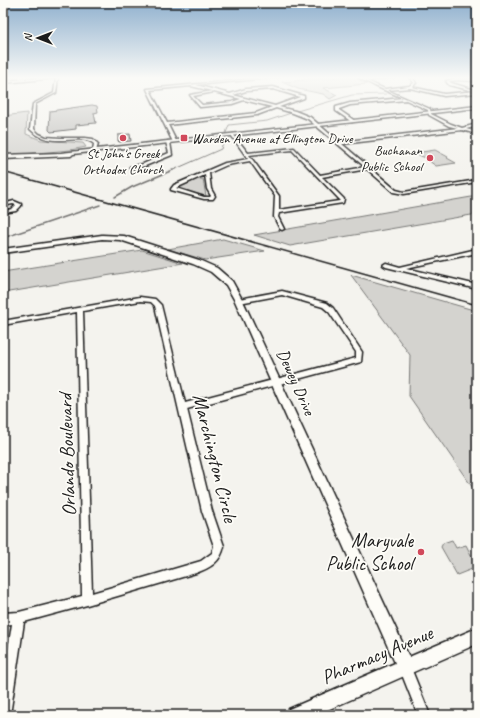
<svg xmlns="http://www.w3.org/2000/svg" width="480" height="718" viewBox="0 0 480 718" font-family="Caveat,sans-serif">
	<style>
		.green { fill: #d4d3cf; stroke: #787876 }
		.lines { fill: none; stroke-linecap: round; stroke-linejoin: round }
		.stream-far1 { stroke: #72716f; stroke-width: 1 }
		.stream { stroke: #72716f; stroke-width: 1.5 }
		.building { fill: #bebdba; stroke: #1c1c1c }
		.street-casing { stroke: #1c1c1c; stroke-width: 3 }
		.secondary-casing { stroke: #1c1c1c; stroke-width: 3 }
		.street { fill: #fdfcf7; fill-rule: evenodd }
		.secondary { fill: #fdfcf7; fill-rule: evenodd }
		.rail { stroke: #1c1c1c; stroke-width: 1.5 }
		.poi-dot { fill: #d1495b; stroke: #fdfcf7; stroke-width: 1.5 }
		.labels { text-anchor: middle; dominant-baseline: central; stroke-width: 3.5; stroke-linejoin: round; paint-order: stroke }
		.far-poi-label { font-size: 14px; fill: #1c1c1c; stroke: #fdfcf7; text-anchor: start }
		.street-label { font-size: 17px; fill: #1c1c1c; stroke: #fdfcf7 }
		.near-street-label { font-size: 20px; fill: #1c1c1c; stroke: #fdfcf7 }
		.near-poi-label { font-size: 20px; fill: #1c1c1c; stroke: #fdfcf7; text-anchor: end }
	</style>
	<rect width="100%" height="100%" fill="#f4f3ee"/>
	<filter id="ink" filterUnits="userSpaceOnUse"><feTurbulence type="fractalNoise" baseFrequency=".025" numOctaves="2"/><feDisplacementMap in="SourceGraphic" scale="8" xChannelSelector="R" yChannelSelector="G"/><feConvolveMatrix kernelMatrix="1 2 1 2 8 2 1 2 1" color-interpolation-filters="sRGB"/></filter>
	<g filter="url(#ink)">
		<path class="green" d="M341 77H354L367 84 323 88 337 95 330 99 323 94 298 89 282 82Z
			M27 113 26 134 41 140 83 143 86 147 70 150 3 156V116Z
			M435 150 448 157 447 158 456 163 436 166 429 161 430 158 423 157 415 153Z
			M198 179H203L206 196 177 189Z
			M477 196V214L290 246 254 235Z
			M223 239 265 251 205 260 168 249Z
			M142 250 183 263 3 293V272Z
			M351 275 477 311V494L409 396 410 355Z
			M452 540 456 548 466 545 477 567 457 575 441 547 443 543Z"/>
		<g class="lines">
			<path class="stream-far1" d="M297 111 352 95 386 94
				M226 133 229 125 267 121 291 113
				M171 171 221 149 224 139"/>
			<path class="stream" d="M115 197 132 187 173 170
				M3 238 100 205"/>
		</g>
		<path class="building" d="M92 105 97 106 98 112 94 113 96 123 76 125V129L51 132 49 130 50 111Z
			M130 134 131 141 119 142 118 141V135Z"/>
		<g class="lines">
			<g class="street-casing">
				<path id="street" d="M51 77H58L56 93 35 104 34 129 39 134 46 137 60 138H85L93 139 98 144 96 151 93 150 94 144C81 131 51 151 30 129L33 104 54 93 56 78 3 83V81Z
					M272 77H279L196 85 230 94 246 89 273 87 304 96V98L279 107 295 111 310 117 339 142 458 128 449 126 429 115 428 110 406 100 350 105 339 109V110L355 121 352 122 336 111V107L350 103 403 98 375 86 357 77 364 79 394 77 367 81 385 89 409 86 414 83 410 77H412L416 83 412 87 444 94 477 91V93L444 96 410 88 387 90 430 109 431 114 451 124 462 128 477 124V126L466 129 477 132V134L462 130 342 144 396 190 404 192 477 180V182L404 194 393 192 367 169 322 177 344 199 343 203 279 213 278 217 284 229 282 230 280 229 274 217 275 196 250 161 227 165 209 173 211 189 215 196 213 199H204L171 190V189L174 185 225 163 248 159 231 135 233 134 248 153 294 148 320 175 365 167 308 119 293 113 276 108 257 115 168 125 176 141 173 142 147 89ZM191 86 212 91 190 95 200 107 232 104 244 100 272 107 256 113 167 123 150 90ZM273 89 300 97 275 106 233 95 246 91ZM214 92 241 99 232 102 202 105 193 96ZM292 150 340 200 339 201 279 210V196L249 155ZM205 175 207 189 211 196 210 197H204L176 188Z
					M457 78 477 79V81L457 80 449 81 451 83 475 90 474 91 449 85 446 81Z
					M168 141 170 142 172 155 145 166 130 169V167L143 164 169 153 166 142Z
					M14 201 21 204V206L16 211 3 213V211L12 209 16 205 13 204 3 206V204Z
					M477 249V253L406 268 477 285V289L386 267 383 265 386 263 400 267Z
					M282 291 327 303 333 308 362 352 361 362 187 409 212 511 224 546C221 562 210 568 196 573L87 605 24 622 10 715H3V682L12 624 3 625V613L19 612 82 596 77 312 3 325V321L140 297 155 299 161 305 185 403 356 358V352L329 312 323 307 282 295 239 303 236 301 239 299ZM140 301 151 302 155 306 202 511 214 546 212 553 201 561 92 593 83 311Z
					M405 661 409 663 430 715H418L399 667 401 663Z"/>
			</g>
			<g class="secondary-casing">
				<path id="secondary" d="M477 106V108L73 154 71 156 3 159V155L61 153Z
					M102 235 124 236 199 260 217 268 232 281 243 301 409 657 477 628V644L316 715H286L289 709 395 663 235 301 226 285 211 272 193 264 120 240 102 239 3 253V249Z"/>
			</g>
			<use href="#street" class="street"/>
			<use href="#secondary" class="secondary"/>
			<path class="rail" d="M3 172 477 305"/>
		</g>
	</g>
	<linearGradient id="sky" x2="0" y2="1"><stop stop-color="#8fb0ce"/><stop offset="0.44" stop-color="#fafaf7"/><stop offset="1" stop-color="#fafaf7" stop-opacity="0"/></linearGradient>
	<rect width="480" height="177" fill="url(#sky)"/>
	<g class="poi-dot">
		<circle cx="123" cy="138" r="4"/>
		<rect x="180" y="134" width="8" height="8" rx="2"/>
		<circle cx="430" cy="158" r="4"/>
		<circle cx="421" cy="552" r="4"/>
	</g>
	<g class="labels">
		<g class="far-poi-label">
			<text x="192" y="138">Warden Avenue at Ellington Drive</text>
			<text x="422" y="150" text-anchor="end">Buchanan<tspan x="422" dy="16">Public School</tspan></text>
			<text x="123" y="153" text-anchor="middle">St John's Greek<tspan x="123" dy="16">Orthodox Church</tspan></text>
		</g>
		<g class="street-label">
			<text transform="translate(296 382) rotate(66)">Dewey Drive</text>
		</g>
		<g class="near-street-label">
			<text transform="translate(67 455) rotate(-92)">Orlando Boulevard</text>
			<text transform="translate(215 458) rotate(76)">Marchington Circle</text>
			<text transform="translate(377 655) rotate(-23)">Pharmacy Avenue</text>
		</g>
		<g class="near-poi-label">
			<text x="413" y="540">Maryvale<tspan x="413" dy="23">Public School</tspan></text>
		</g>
	</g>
	<rect width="480" height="718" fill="none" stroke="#fdfcf7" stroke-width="16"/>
	<rect x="8" y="8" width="464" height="702" fill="none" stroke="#1c1c1c" stroke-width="1.5" filter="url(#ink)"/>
	<g transform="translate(38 38) rotate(270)" stroke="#fdfcf7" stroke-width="3" paint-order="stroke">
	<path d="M0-3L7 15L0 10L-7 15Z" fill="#1c1c1c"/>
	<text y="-6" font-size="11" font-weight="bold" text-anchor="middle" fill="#1c1c1c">N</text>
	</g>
</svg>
